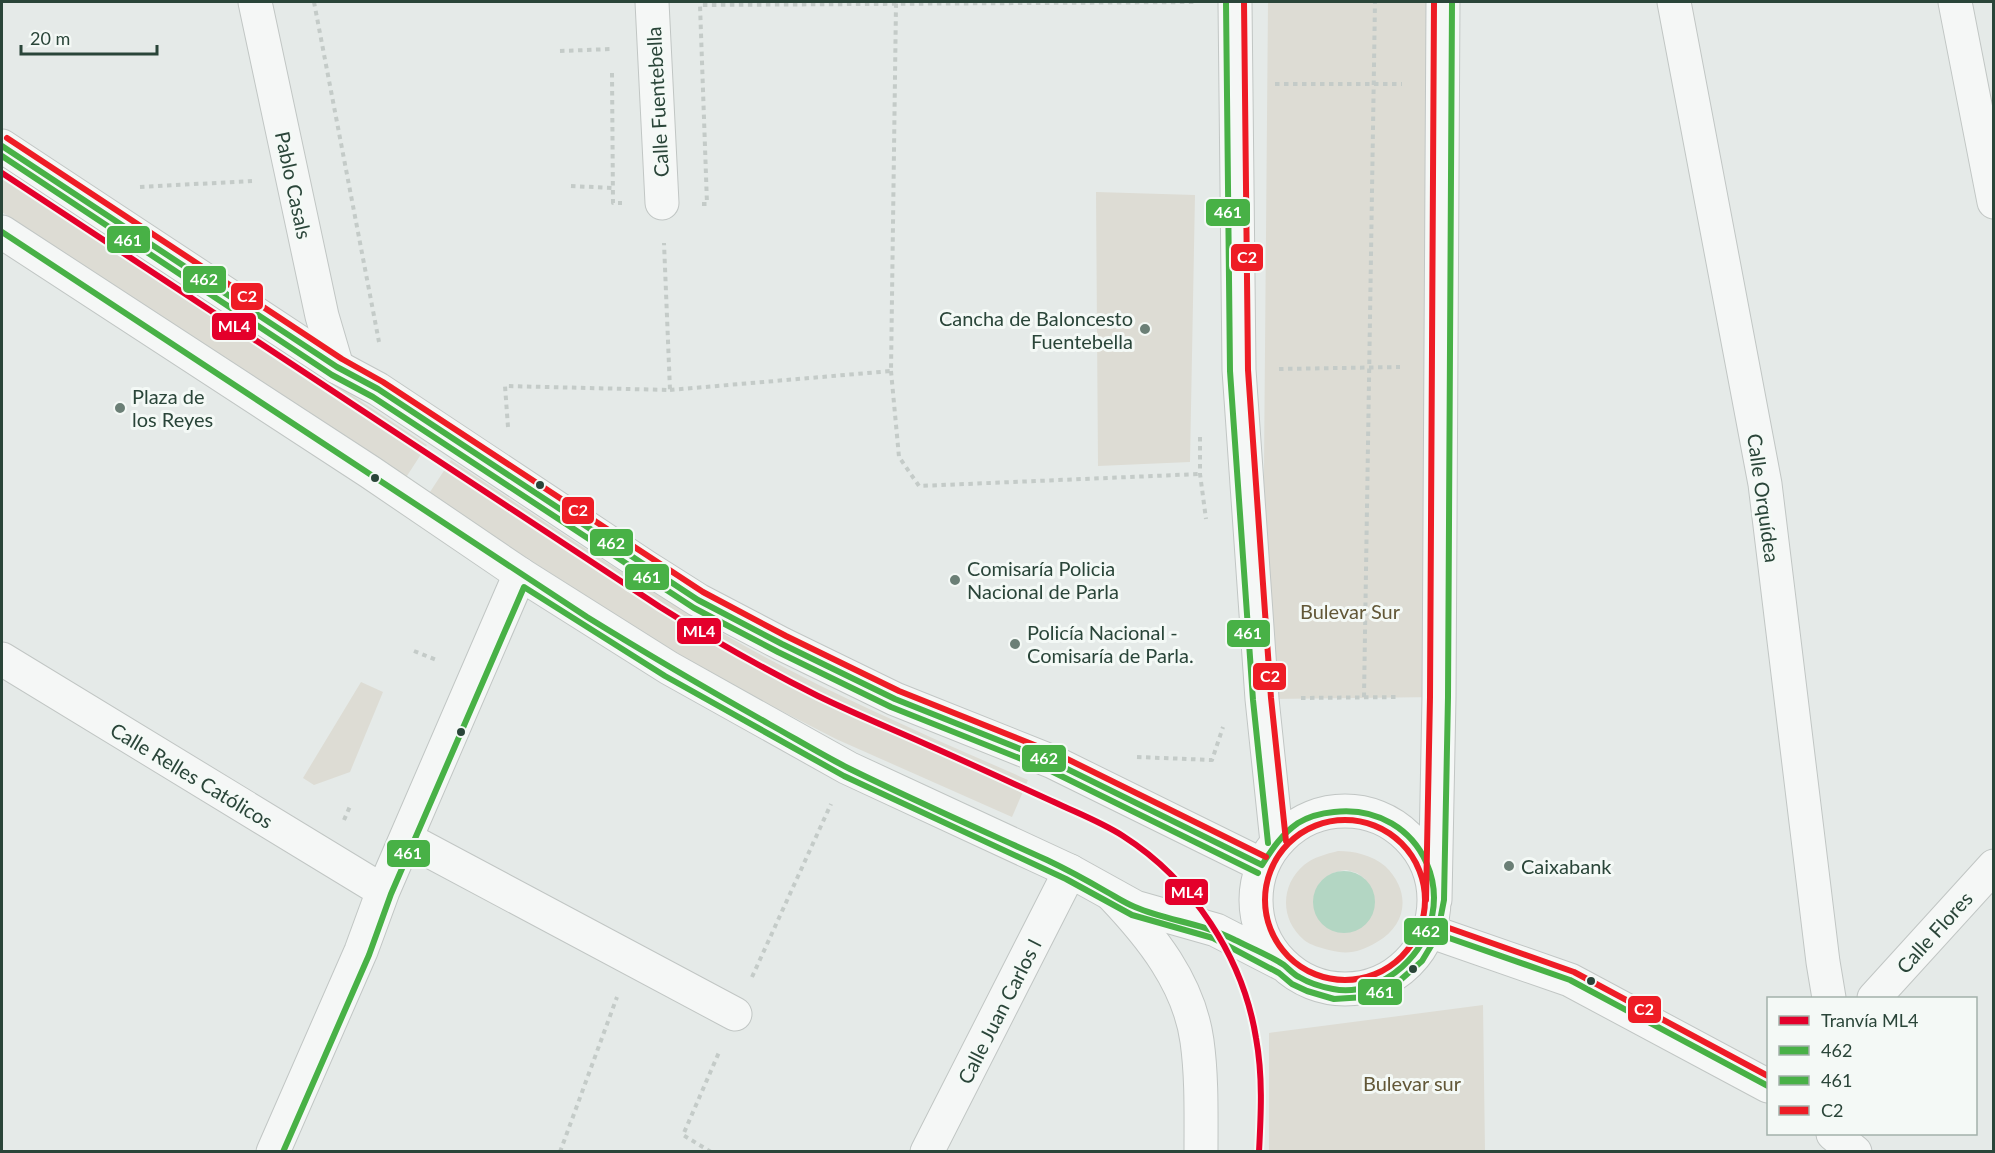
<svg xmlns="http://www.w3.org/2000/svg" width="1995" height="1153" viewBox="0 0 1995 1153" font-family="Lato,sans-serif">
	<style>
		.green { fill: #dddcd4; fill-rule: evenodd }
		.water { fill: #b3d6c3 }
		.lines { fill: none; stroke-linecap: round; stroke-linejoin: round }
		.pedestrian-casing { stroke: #c1c6c4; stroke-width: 35 }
		.minor-casing { stroke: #c1c6c4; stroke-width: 35 }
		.tertiary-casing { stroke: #c1c6c4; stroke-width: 35 }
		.path { stroke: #c4cbc8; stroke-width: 4; stroke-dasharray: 4.5 4.5; stroke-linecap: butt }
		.pedestrian { stroke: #f5f7f6; stroke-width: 33 }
		.minor { stroke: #f5f7f6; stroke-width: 33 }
		.tertiary { stroke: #f5f7f6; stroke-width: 33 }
		.bus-1-casing { stroke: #f4f9f6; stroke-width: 10 }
		.bus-2-casing { stroke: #f4f9f6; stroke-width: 10 }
		.bus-3-casing { stroke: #f4f9f6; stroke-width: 10 }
		.bus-1 { stroke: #48b146; stroke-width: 6 }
		.bus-2 { stroke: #48b146; stroke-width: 6 }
		.bus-3 { stroke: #ee1c25; stroke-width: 6 }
		.tram-1-casing { stroke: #f4f9f6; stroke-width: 10 }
		.tram-1 { stroke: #e4002b; stroke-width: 6 }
		.poi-dot { fill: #6b7f76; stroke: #f4f9f6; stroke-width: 2 }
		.bus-dot { fill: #2a4539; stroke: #f4f9f6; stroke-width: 2 }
		.labels { text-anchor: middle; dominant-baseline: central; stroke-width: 6; stroke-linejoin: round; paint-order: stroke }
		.street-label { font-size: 20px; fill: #2a4539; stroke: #f4f9f6 }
		.poi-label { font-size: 20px; fill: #2a4539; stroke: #f4f9f6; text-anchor: start }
		.park-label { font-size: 20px; fill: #625737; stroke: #f4f9f6 }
		.line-badge { stroke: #f4f9f6; stroke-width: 2 }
		.badge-label { font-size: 16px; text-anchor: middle; font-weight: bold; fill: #fff }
	</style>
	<rect width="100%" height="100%" fill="#e5eae8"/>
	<path class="green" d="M1268 2H1429L1439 697 1262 699Z
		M2 163 427 445 405 479 2 212Z
		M1096 192 1195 195 1190 462 1098 466Z
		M451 460C550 525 648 593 752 650 841 699 935 739 1028 780L1012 817 836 739 731 685 674 652 428 495Z
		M361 682 383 692 350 772 314 785 303 778Z
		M1338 851C1354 851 1372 855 1385 866 1411 891 1408 924 1377 942 1360 952 1348 955 1329 950 1321 948 1310 945 1304 940 1280 920 1280 885 1304 865 1314 857 1326 854 1338 851ZM1346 870 1357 873 1365 879 1318 885C1326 875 1333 872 1346 870Z
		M1483 1005 1485 1151H1269V1033Z"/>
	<path class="water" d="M1313 902a31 31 0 1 1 62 0a31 31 0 1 1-62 0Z"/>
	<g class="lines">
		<g class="pedestrian-casing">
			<path id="pedestrian" d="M407 839 735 1014"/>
		</g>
		<g class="minor-casing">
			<path id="minor" d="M255 2 322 316 337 367
				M652 2 662 203
				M1674 2 1765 484 1823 962 1829 998
				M1955 2 1994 202
				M2 659 383 891
				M1112 895C1151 936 1189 983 1197 1041 1202 1077 1201 1115 1201 1152
				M1874 998 1994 866
				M273 1152 361 951 383 891 520 574
				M927 1152 1070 871"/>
		</g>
		<g class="tertiary-casing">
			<path id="tertiary" d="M1235 2 1239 370 1262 699 1277 842
				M2 146 337 367 378 389 646 567 698 600 782 644 895 699 1053 762 1262 865
				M2 232 370 472 520 574 669 668 848 768 1070 871 1135 907 1216 930 1284 965
				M1256 900a89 89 0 1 1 178 0a89 89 0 1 1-178 0Z
				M1435 900 1439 697 1443 2
				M1429 931 1570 980 1768 1086
				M1833 1134 1855 1152"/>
		</g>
		<path class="path" d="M314 2 379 342
			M560 51 612 49
			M612 73 613 203H622
			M1275 84H1402
			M571 186 613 188
			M140 187 252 181
			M702 204H707L700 5 1197 2
			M1279 369 1400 367
			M891 371 899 457 919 486 1200 474
			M670 390 891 371 896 3
			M508 427 505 386 670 390 664 243
			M1200 437V474L1206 519
			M414 651 439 661
			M1364 697 1375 2
			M1301 698 1399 697
			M1137 757 1212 760 1223 727
			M344 820 351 804
			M752 977 831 804
			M560 1152 617 997
			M711 1152 683 1135 720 1050"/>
		<use href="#pedestrian" class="pedestrian"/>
		<use href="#minor" class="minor"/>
		<use href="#tertiary" class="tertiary"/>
		<g class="bus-1-casing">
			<path id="bus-1" d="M2 146 337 367 378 389 698 600 782 644 895 699 1053 762 1262 865
				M2 232 587 617C647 654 707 689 769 724 796 739 822 755 850 769 915 801 981 830 1047 860 1068 870 1088 881 1107 892 1116 897 1125 903 1135 907 1167 921 1203 923 1235 940 1251 948 1269 955 1284 965 1289 969 1293 974 1299 977 1309 983 1322 987 1333 989 1358 994 1384 983 1402 967 1469 906 1423 802 1334 812 1323 813 1308 817 1298 823 1282 834 1272 849 1262 865
				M1429 931 1570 980 1768 1086"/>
		</g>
		<g class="bus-2-casing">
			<path id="bus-2" d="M1226 2 1230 371 1253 700 1268 843
				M2 156 332 375 373 397 694 608 778 652 891 707 1049 770 1258 873
				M283 1152 369 955 391 894 524 587 665 676 844 776 1066 879 1132 915 1213 938 1279 973 1292 984 1307 991 1334 999 1365 997 1383 991 1397 983 1422 961 1437 936 1444 900 1448 697 1452 2"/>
		</g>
		<g class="bus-3-casing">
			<path id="bus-3" d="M1244 2 1248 370 1271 698 1286 841
				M7 138 342 359 383 382 703 592 786 636 899 691 1057 754 1266 857
				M1265 900a80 80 0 1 1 160 0a80 80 0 1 1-160 0Z
				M1426 900 1430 697 1434 2
				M1432 922 1574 972 1768 1076"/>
		</g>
		<use href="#bus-1" class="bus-1"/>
		<use href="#bus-2" class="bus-2"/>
		<use href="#bus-3" class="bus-3"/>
		<g class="tram-1-casing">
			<path id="tram-1" d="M2 173 660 607C711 639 764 669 818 696 855 714 892 729 930 746 971 764 1012 783 1054 802 1077 813 1101 822 1123 836 1192 880 1243 957 1256 1038 1263 1076 1261 1114 1259 1152"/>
		</g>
		<use href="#tram-1" class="tram-1"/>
	</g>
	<g class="poi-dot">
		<circle cx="1145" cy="329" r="6"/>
		<circle cx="120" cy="408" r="6"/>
		<circle cx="955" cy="580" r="6"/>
		<circle cx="1015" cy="644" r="6"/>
		<circle cx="1509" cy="866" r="6"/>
	</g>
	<g class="bus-dot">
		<circle cx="375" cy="478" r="5"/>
		<circle cx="540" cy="485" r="5"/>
		<circle cx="461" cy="732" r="5"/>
		<circle cx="1413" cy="969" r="5"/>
		<circle cx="1591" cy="981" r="5"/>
	</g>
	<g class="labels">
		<g class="street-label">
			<text transform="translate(657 102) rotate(-93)">Calle Fuentebella</text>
			<text transform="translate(294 185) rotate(78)">Pablo Casals</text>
			<text transform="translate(1764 498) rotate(82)">Calle Orquídea</text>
			<text transform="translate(192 775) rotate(31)">Calle Relles Católicos</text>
			<text transform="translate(1934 932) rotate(-48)">Calle Flores</text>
			<text transform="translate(999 1011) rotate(-63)">Calle Juan Carlos I</text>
		</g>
		<g class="poi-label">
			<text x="1133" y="318" text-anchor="end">Cancha de Baloncesto<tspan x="1133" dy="23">Fuentebella</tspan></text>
			<text x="132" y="396">Plaza de<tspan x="132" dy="23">los Reyes</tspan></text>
			<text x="967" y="568">Comisaría Policia<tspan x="967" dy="23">Nacional de Parla</tspan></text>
			<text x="1027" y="632">Policía Nacional -<tspan x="1027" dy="23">Comisaría de Parla.</tspan></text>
			<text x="1521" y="866">Caixabank</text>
		</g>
		<g class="park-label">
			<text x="1350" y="611">Bulevar Sur</text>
			<text x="1412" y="1083">Bulevar sur</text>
		</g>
	</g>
	<g class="line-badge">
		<rect x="1205" y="198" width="46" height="29" rx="6" fill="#48b146"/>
		<rect x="106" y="225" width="45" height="29" rx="6" fill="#48b146"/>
		<rect x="1230" y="243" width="34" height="29" rx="6" fill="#ee1c25"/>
		<rect x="182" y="265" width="45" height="29" rx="6" fill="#48b146"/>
		<rect x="230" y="282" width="34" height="29" rx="6" fill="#ee1c25"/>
		<rect x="211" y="312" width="46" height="29" rx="6" fill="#e4002b"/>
		<rect x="561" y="496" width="34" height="29" rx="6" fill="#ee1c25"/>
		<rect x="589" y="528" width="45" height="29" rx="6" fill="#48b146"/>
		<rect x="624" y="563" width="46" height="28" rx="6" fill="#48b146"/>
		<rect x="676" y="617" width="46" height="28" rx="6" fill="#e4002b"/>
		<rect x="1226" y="619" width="45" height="29" rx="6" fill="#48b146"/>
		<rect x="1252" y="662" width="35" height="29" rx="6" fill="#ee1c25"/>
		<rect x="1021" y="744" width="46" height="29" rx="6" fill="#48b146"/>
		<rect x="386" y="839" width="45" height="29" rx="6" fill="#48b146"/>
		<rect x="1164" y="878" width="45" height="28" rx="6" fill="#e4002b"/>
		<rect x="1403" y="917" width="46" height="29" rx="6" fill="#48b146"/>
		<rect x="1357" y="978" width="46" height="28" rx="6" fill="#48b146"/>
		<rect x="1627" y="995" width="35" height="29" rx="6" fill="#ee1c25"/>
	</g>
	<g class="badge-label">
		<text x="1228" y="218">461</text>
		<text x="128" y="246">461</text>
		<text x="1247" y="263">C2</text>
		<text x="204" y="285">462</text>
		<text x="247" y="302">C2</text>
		<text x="234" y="332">ML4</text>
		<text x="578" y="516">C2</text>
		<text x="611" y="549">462</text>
		<text x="647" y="583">461</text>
		<text x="699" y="637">ML4</text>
		<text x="1248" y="639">461</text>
		<text x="1270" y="682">C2</text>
		<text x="1044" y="764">462</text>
		<text x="408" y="859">461</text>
		<text x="1187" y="898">ML4</text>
		<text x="1426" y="937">462</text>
		<text x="1380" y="998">461</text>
		<text x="1644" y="1015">C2</text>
	</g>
	<rect width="1995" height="1153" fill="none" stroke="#2a4539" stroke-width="6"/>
	<rect x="1767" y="997" width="210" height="138" fill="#f4f9f6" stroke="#a3b1aa" stroke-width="1.5"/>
	<rect x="1779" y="1016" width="30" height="9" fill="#e4002b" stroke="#a3b1aa" stroke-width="1.5"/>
	<text x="1821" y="1027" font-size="18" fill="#2a4539">Tranvía ML4</text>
	<rect x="1779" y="1046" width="30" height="9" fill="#48b146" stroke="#a3b1aa" stroke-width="1.5"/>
	<text x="1821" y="1057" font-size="18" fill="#2a4539">462</text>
	<rect x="1779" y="1076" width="30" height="9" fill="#48b146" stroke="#a3b1aa" stroke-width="1.5"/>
	<text x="1821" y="1087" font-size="18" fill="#2a4539">461</text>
	<rect x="1779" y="1106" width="30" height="9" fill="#ee1c25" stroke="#a3b1aa" stroke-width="1.5"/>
	<text x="1821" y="1117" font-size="18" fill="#2a4539">C2</text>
	<path d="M21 45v9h136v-9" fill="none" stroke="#2a4539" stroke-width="3"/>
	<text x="30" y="45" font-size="18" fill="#2a4539" stroke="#f4f9f6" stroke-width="4.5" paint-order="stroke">20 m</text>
</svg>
